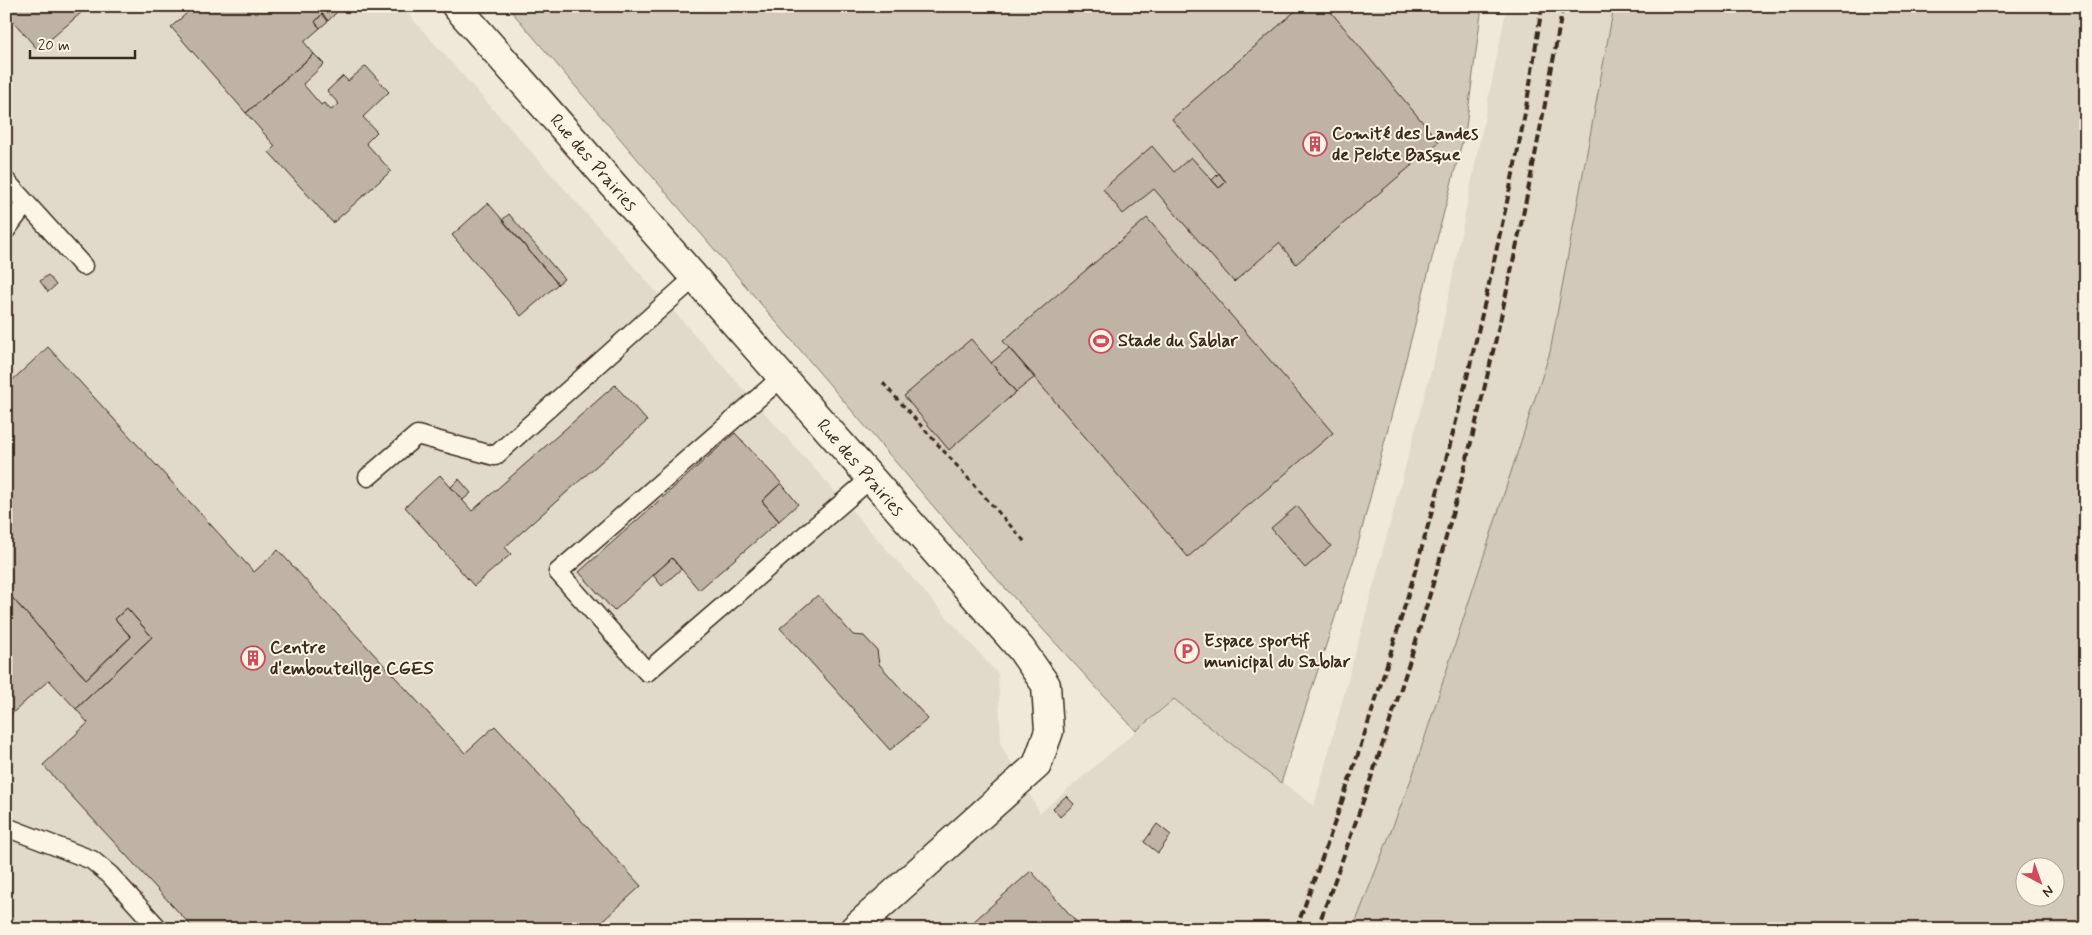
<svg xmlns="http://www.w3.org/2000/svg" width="2092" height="935" viewBox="0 0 2092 935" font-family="Mynerve,sans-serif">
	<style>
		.built { fill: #e1d9c9 }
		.green { fill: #d2c9ba; stroke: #867a6c; fill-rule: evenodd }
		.building { fill: #beb3a4; stroke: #3b2a1e }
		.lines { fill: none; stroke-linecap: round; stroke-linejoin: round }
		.service-casing { stroke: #3b2a1e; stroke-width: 21 }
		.minor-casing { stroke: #3b2a1e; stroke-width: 31 }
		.path { stroke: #3b2a1e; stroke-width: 3; stroke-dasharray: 5 4; stroke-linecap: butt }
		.service { stroke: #fcf5e5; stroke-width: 18 }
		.minor { stroke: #fcf5e5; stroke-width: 28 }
		.rail { stroke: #3b2a1e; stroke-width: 4; stroke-dasharray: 8 4; stroke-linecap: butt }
		.labels { text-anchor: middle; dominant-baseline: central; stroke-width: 4; stroke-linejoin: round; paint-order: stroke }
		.poi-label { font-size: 18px; font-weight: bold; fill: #3b2a1e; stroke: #fcf5e5; text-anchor: start }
		.street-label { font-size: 18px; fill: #3b2a1e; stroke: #fcf5e5 }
	</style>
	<rect width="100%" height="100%" fill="#f0e9d9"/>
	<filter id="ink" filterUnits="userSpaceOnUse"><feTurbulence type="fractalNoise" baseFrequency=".02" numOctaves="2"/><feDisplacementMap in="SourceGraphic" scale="10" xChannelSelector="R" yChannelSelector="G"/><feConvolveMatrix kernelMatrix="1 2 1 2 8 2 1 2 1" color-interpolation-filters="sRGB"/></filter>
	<g filter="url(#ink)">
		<path class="built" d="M6 6H401L998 674 1001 745 1040 813 1174 699 1314 806 1440 338 1507 6H1614L1550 352 1412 777 1353 929H6Z"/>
		<path class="green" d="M507 6H1482L1466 127 1355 556 1281 783 1174 699 1136 731 974 554Z
			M1614 6H2086V929H1353L1412 777 1550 352ZM2024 868H2054V898H2024Z"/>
		<path class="building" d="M6 6H89L38 50 6 13Z
			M195 6H317L322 14 315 22 320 28 304 42 314 54 246 113 171 27Z
			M317 6H333L338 11 328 21Z
			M1301 6H1326L1439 142 1296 264 1279 243 1234 282 1154 189 1123 214 1103 189 1152 146 1174 172 1191 157 1219 188 1226 182 1172 119Z
			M322 14 328 21 320 28 315 22Z
			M314 54 324 64 303 84 321 105 324 103 331 110 339 104 327 91 343 76 348 81 366 66 389 92 363 117 377 132 366 143 391 171 333 223 269 152 275 146 246 113Z
			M1219 173 1226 182 1219 188 1212 180Z
			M488 203 558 284 521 316 452 235Z
			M509 214 564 279 558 284 502 220Z
			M1147 218 1333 433 1188 557 1003 341Z
			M48 275 56 285 48 292 40 281Z
			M971 339 1016 392 949 450 904 396Z
			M48 347 254 572 278 550 465 753 495 726 641 886 594 929H194L43 765 88 723 76 709 152 637 127 608 115 619 131 637 86 679 6 591V386Z
			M1009 348 1035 377 1016 392 991 363Z
			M615 385 647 421 505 547 511 554 474 586 405 507 440 475 472 511Z
			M735 433 781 483 762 501 779 521 699 590 672 558 614 611 579 572Z
			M459 479 471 493 463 500 451 487Z
			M781 483 798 504 779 521 762 501Z
			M1297 506 1331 546 1305 568 1271 528Z
			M672 558 681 569 662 586 653 575Z
			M6 591 86 679 131 637 115 619 127 608 152 637 76 709 49 680 6 719Z
			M818 595 853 635 864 636 877 650 879 664 928 719 890 750 780 628Z
			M1066 796 1074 804 1060 817 1053 808Z
			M1157 824 1171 835 1158 853 1144 842Z
			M1031 871 1083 929H965Z"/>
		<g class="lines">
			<g class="service-casing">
				<path id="service" d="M6 181 83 266
					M6 230 26 203
					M781 378 558 572 647 672 870 479
					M368 477 417 435 495 456 694 278
					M6 827 92 860 110 875 159 929"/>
			</g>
			<g class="minor-casing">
				<path id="minor" d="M456 6 1021 649 1046 685 1049 731 1037 765 854 929"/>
			</g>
			<path class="path" d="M883 383 1025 542"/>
			<use href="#service" class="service"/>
			<use href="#minor" class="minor"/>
			<path class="rail" d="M1296 929C1379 708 1446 482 1496 252 1504 214 1513 177 1520 139 1529 95 1535 50 1542 6
				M1317 929C1360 812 1402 693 1436 573 1489 387 1529 197 1563 6"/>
		</g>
	</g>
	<defs>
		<g id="building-ring" transform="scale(1.25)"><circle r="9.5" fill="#fcf5e5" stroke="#d1495b" stroke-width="1.5"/><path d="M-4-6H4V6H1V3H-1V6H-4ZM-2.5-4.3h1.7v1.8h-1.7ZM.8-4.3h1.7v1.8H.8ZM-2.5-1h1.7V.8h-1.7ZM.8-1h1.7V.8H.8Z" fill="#d1495b"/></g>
		<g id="stadium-ring" transform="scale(1.25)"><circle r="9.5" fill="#fcf5e5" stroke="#d1495b" stroke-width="1.5"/><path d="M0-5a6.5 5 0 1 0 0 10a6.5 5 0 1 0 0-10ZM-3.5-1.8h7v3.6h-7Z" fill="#d1495b"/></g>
		<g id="parking-ring" transform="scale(1.25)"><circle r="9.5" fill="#fcf5e5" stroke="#d1495b" stroke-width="1.5"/><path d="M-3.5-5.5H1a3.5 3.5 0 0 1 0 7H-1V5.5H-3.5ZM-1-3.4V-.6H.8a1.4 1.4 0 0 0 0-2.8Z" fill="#d1495b"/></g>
	</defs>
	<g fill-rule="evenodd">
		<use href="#building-ring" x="1315" y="144"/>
		<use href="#stadium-ring" x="1101" y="341"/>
		<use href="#parking-ring" x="1187" y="651"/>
		<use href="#building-ring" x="253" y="658"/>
	</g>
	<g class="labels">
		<g class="poi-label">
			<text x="1332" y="134">Comité des Landes<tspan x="1332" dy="21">de Pelote Basque</tspan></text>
			<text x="1118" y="341">Stade du Sablar</text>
			<text x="1204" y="641">Espace sportif<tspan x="1204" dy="21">municipal du Sablar</tspan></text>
			<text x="270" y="648">Centre<tspan x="270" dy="21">d'embouteillge CGES</tspan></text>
		</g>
		<g class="street-label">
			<text transform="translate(593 163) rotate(49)">Rue des Prairies</text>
			<text transform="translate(860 468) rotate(49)">Rue des Prairies</text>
		</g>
	</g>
	<rect width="2092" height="935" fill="none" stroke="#fcf5e5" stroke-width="25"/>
	<rect x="12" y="12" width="2067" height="910" fill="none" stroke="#3b2a1e" stroke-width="2" filter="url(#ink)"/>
	<g transform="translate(2040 882) rotate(139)"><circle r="24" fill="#fcf5e5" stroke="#afa495"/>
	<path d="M0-4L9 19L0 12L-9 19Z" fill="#d1495b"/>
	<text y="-8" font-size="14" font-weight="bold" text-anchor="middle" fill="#3b2a1e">N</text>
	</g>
	<path d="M30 50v8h105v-8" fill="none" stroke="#3b2a1e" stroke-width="2.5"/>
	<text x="38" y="50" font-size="15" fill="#3b2a1e" stroke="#fcf5e5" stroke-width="4" paint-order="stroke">20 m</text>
</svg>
